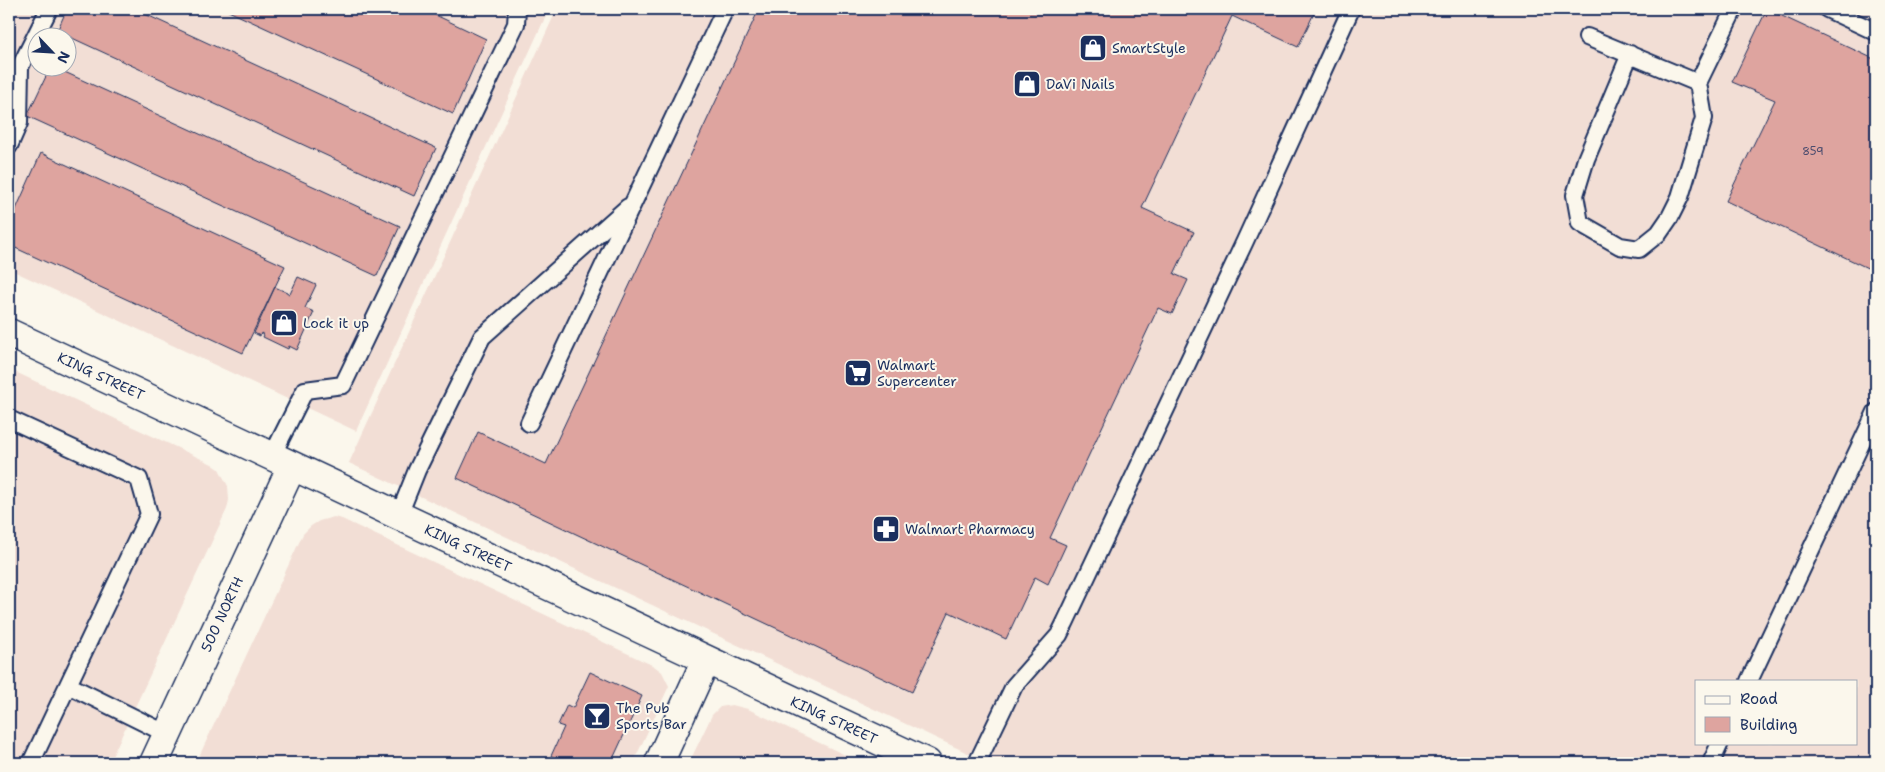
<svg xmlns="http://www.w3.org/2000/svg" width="1885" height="772" viewBox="0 0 1885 772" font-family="'Shantell Sans',sans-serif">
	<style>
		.built { fill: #f2ded5; fill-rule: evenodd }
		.building { fill: #dea49f; stroke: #1b2f5e }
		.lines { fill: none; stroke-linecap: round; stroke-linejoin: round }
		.service-casing { stroke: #1b2f5e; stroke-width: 20 }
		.minor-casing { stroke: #1b2f5e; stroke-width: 31 }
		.tertiary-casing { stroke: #1b2f5e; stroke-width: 31 }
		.service { stroke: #fbf7ec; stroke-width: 16 }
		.minor { stroke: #fbf7ec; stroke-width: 28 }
		.tertiary { stroke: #fbf7ec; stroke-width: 28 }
		.labels { text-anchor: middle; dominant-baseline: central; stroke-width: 4; stroke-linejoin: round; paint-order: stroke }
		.number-label { font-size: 11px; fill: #4c4c6e }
		.poi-label { font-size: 14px; fill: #1b2f5e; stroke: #fbf7ec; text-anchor: start }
		.street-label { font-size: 14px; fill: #1b2f5e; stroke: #fbf7ec }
	</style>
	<rect width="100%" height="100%" fill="#fbf7ec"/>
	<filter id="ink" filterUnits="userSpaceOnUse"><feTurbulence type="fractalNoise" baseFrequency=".02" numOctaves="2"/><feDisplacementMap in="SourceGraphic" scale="10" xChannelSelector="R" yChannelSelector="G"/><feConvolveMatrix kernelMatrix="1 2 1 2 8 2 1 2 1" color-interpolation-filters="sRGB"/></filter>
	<g filter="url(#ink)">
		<path class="built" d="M9 9H549L356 431 9 269ZM38 38H68V68H38Z
			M557 9H1876V763H989L349 463ZM1696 681H1856V743H1696Z
			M9 369 212 464 219 469 228 486 229 500 227 509 109 763H9Z
			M334 517 342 519 654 666 662 672 669 686 633 763H196L303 534 311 526 319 521Z
			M732 705 748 709 862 763H689L712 715 720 707Z"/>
		<path class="building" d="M67 9H134L436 148 414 196 57 31Z
			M224 9H423L486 39 453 114Z
			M759 9H1316L1298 47 1232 16 1142 208 1194 232 1174 274 1188 280 1172 314 1158 308 1050 538 1066 545 1048 584 1035 577 1006 639 949 612 912 692 457 478 478 432 546 464Z
			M1767 9 1876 60V272L1726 201 1775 100 1732 82Z
			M50 68H56L400 226 377 276 27 116Z
			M41 153 285 266 243 353 9 245V225Z
			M298 277 316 285 305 308 314 312 297 350 289 346 288 349 263 337 264 335 261 333 260 336 254 333 275 287 290 294Z
			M590 672 642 696 611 763H566L551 756 564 727 558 725 567 705 573 708Z"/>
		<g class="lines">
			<g class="service-casing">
				<path id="service" d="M1827 9 1876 32
					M1587 37 1698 83 1734 9
					M1630 54 1586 159 1575 195 1580 223 1620 246 1639 249 1659 233 1670 217 1680 197 1704 118 1698 83
					M9 146 19 123 20 67 49 9
					M9 419 139 479 149 514 31 763
					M529 423 725 9
					M272 456 305 390 343 385 516 24 517 9
					M399 515 417 470 482 337 628 207
					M1749 681 1876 412
					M68 685 167 734
					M977 763 1014 686 1059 635 1065 623 1245 241 1351 9
					M1711 763 1720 743"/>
			</g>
			<g class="minor-casing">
				<path id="minor" d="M659 763 706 660"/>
			</g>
			<g class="tertiary-casing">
				<path id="tertiary" d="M9 333 927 763
					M154 763 292 466"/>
			</g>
			<use href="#service" class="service"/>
			<use href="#minor" class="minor"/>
			<use href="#tertiary" class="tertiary"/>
		</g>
	</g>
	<defs>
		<g id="shop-square" transform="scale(1.4375)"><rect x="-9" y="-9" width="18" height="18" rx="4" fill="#1b2f5e" stroke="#fbf7ec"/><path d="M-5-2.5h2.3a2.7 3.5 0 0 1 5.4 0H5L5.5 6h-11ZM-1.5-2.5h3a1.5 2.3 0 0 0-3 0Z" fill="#fff"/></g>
		<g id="supermarket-square" transform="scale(1.4375)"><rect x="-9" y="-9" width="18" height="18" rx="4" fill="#1b2f5e" stroke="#fbf7ec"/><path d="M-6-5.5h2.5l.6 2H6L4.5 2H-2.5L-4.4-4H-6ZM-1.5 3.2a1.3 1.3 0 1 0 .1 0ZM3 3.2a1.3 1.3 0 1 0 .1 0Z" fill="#fff"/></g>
		<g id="pharmacy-square" transform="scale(1.4375)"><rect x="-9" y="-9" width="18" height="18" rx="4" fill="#1b2f5e" stroke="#fbf7ec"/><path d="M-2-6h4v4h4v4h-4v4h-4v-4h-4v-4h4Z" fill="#fff"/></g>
		<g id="bar-square" transform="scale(1.4375)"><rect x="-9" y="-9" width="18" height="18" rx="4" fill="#1b2f5e" stroke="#fbf7ec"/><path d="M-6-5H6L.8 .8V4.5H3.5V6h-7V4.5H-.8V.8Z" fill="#fff"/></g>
	</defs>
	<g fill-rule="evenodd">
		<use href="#shop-square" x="1093" y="48"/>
		<use href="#shop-square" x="1027" y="84"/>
		<use href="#shop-square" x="284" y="323"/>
		<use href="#supermarket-square" x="858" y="373"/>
		<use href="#pharmacy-square" x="886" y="529"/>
		<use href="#bar-square" x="597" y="716"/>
	</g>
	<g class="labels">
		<g class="number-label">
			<text x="1813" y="151">859</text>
		</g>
		<g class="poi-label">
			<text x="1112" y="48">SmartStyle</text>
			<text x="1046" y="84">DaVi Nails</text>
			<text x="303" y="323">Lock it up</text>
			<text x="877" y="365">Walmart<tspan x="877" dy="16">Supercenter</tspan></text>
			<text x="905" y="529">Walmart Pharmacy</text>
			<text x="616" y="708">The Pub<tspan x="616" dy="16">Sports Bar</tspan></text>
		</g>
		<g class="street-label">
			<text transform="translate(101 376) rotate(25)">KING STREET</text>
			<text transform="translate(468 548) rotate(25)">KING STREET</text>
			<text transform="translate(222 614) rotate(-65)">500 NORTH</text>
			<text transform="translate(834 720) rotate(25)">KING STREET</text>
		</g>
	</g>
	<rect width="1885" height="772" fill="none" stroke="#fbf7ec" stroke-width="30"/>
	<rect x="15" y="15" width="1855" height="742" fill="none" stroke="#1b2f5e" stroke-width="2" filter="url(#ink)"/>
	<rect x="1695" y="680" width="162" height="65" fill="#fbf7ec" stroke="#a1a7b3"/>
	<rect x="1705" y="696" width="25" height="8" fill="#fbf7ec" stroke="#a1a7b3"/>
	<text x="1740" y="704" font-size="15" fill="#1b2f5e">Road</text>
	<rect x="1705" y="717" width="25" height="15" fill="#dea49f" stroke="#a1a7b3"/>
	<text x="1740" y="730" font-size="15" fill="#1b2f5e">Building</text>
	<g transform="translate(52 52) rotate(115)"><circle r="24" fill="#fbf7ec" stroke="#a1a7b3"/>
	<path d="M0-4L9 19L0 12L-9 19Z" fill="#1b2f5e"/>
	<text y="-8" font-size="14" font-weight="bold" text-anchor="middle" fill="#1b2f5e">N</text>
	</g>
</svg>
